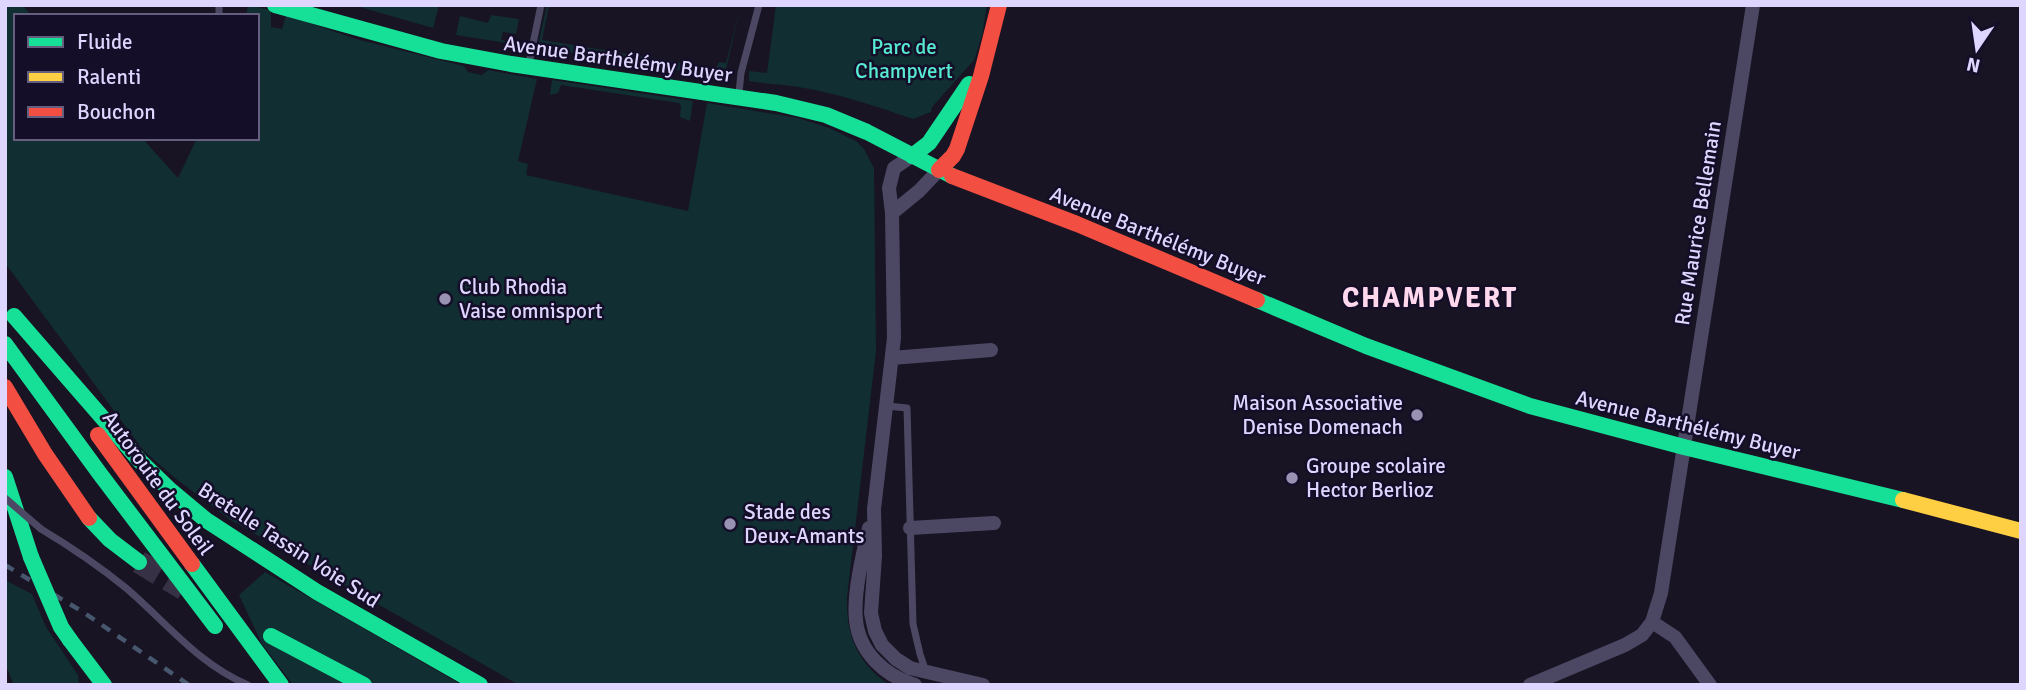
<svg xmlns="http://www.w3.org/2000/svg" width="2026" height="690" viewBox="0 0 2026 690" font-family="Signika,sans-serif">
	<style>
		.green { fill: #112e32 }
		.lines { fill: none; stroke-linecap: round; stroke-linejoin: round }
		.primary-tunnel { stroke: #363144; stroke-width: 23; stroke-dasharray: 23 11; stroke-linecap: butt }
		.lane { stroke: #4c4864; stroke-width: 7 }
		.street { stroke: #4c4864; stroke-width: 14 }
		.fast { stroke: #16e098; stroke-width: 16 }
		.slow { stroke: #ffcf43; stroke-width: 16 }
		.jam { stroke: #f24e42; stroke-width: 16 }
		.rail { stroke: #46576e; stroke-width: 4.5; stroke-dasharray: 10 9; stroke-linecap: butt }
		.lane-bridge { stroke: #4c4864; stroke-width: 7 }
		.fast-bridge { stroke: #16e098; stroke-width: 16 }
		.poi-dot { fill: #9992b2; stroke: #150e29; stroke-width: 2.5 }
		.labels { text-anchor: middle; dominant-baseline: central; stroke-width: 5; stroke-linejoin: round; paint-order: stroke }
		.park-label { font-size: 21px; fill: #57ead3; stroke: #150e29 }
		.street-label { font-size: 21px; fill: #dfd6ff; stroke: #150e29 }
		.poi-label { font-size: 21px; fill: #dfd6ff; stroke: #150e29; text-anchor: start }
		.district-label { font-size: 28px; font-weight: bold; letter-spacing: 2px; fill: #ffd8ed; stroke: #150e29 }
	</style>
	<rect width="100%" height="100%" fill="#181423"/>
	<path class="green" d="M5 5H22L32 16H16V138H142L178 178 197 138H257V16H246L248 5 271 10V27L282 29 286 15 356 39 464 66 468 72 482 75 488 70 537 79 518 161 528 164 526 175 688 211 707 103 798 118 829 128 856 141 864 149 874 168 876 351 847 597C846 636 857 662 889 685H519L229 519 175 478 143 450 5 263Z
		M353 5H439L433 28Z
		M547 5H549L542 40 716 68 719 62 726 63 741 5 724 78 542 48 539 41Z
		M776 5H987L982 36 974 60 932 107 931 112 913 119C875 106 837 93 798 87 782 84 765 84 749 81V71L767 73Z
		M491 15 519 19 516 34 503 32 501 40 515 42 514 44 456 35 460 16 488 23Z
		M552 80 693 101 690 121 680 117 681 106 679 103 561 85 558 93 550 95Z
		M265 572 462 685H293L262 644 239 595Z
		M5 580 32 594 46 627 78 675 79 685H14L5 664Z"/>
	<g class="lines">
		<path class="primary-tunnel" d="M139 562 184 589"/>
		<path class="lane" d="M219 5V16
			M529 63 541 5
			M739 93 741 73 759 5
			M887 406 907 408 913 624 920 654 926 672
			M41 529C71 547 99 566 126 588 166 622 198 664 248 685"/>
		<path class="street" d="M912 156 894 168 889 188 892 213 894 338 874 509 875 556 871 613 875 631 882 645 896 659 910 668 983 685
			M892 213 919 191 939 170
			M892 358 991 350
			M869 528C863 553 853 594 856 620 859 652 885 676 915 685
			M910 528 994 523
			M1652 622 1675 637 1710 685
			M1530 685 1625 645 1642 635 1652 622 1661 593 1753 5"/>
		<path class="fast" d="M275 5 441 51 511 64 776 103 826 115 867 132 952 176
			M912 156 929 143 969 84
			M1257 300 1366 346 1530 406 1684 447 1903 500
			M14 316 140 461 170 490 206 520 317 592 480 685
			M5 344 100 474 215 626
			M5 477 31 557
			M89 518 110 540 139 562
			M192 564 281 685
			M271 636 364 685
			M70 640 104 685"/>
		<path class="slow" d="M1903 500 2021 531"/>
		<path class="jam" d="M939 170 953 156 957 149 981 76 999 5
			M952 176 1077 224 1257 300
			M5 387 45 454 89 518
			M98 435 192 564"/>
		<path class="rail" d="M5 565 83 612 189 685"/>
		<path class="lane-bridge" d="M5 498 41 529"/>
		<path class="fast-bridge" d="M31 557 61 627 70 640"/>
	</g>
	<g class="poi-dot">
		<circle cx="445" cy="299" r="7"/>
		<circle cx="1417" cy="415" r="7"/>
		<circle cx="1292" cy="478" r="7"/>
		<circle cx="730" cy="524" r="7"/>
	</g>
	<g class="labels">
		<g class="park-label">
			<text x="904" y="47">Parc de<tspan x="904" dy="24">Champvert</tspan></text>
		</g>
		<g class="street-label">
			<text transform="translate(618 59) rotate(8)">Avenue Barthélémy Buyer</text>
			<text transform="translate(1698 223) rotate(-81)">Rue Maurice Bellemain</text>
			<text transform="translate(1158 236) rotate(22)">Avenue Barthélémy Buyer</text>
			<text transform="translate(1688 425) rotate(14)">Avenue Barthélémy Buyer</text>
			<text transform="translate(158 483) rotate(54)">Autoroute du Soleil</text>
			<text transform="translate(289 545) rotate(33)">Bretelle Tassin Voie Sud</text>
		</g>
		<g class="poi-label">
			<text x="459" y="287">Club Rhodia<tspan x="459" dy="24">Vaise omnisport</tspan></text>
			<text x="1403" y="403" text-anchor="end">Maison Associative<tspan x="1403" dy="24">Denise Domenach</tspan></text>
			<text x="1306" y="466">Groupe scolaire<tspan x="1306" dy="24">Hector Berlioz</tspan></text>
			<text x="744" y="512">Stade des<tspan x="744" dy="24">Deux-Amants</tspan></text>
		</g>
		<g class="district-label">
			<text x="1430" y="298">CHAMPVERT</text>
		</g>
	</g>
	<rect width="2026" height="690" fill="none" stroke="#dfd6ff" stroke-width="14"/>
	<rect x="14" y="14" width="245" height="126" fill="#150e29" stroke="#665e7f" stroke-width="2"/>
	<rect x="28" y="37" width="35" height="10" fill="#16e098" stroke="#665e7f" stroke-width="2"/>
	<text x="77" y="49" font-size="21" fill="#dfd6ff">Fluide</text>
	<rect x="28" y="72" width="35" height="10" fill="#ffcf43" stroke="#665e7f" stroke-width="2"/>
	<text x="77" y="84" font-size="21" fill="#dfd6ff">Ralenti</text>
	<rect x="28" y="107" width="35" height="10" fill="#f24e42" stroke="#665e7f" stroke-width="2"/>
	<text x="77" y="119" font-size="21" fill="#dfd6ff">Bouchon</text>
	<g transform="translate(1977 49) rotate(193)" stroke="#150e29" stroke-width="5" paint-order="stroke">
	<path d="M0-5L12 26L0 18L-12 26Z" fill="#dfd6ff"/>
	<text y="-10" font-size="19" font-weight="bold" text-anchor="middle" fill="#dfd6ff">N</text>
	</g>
</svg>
